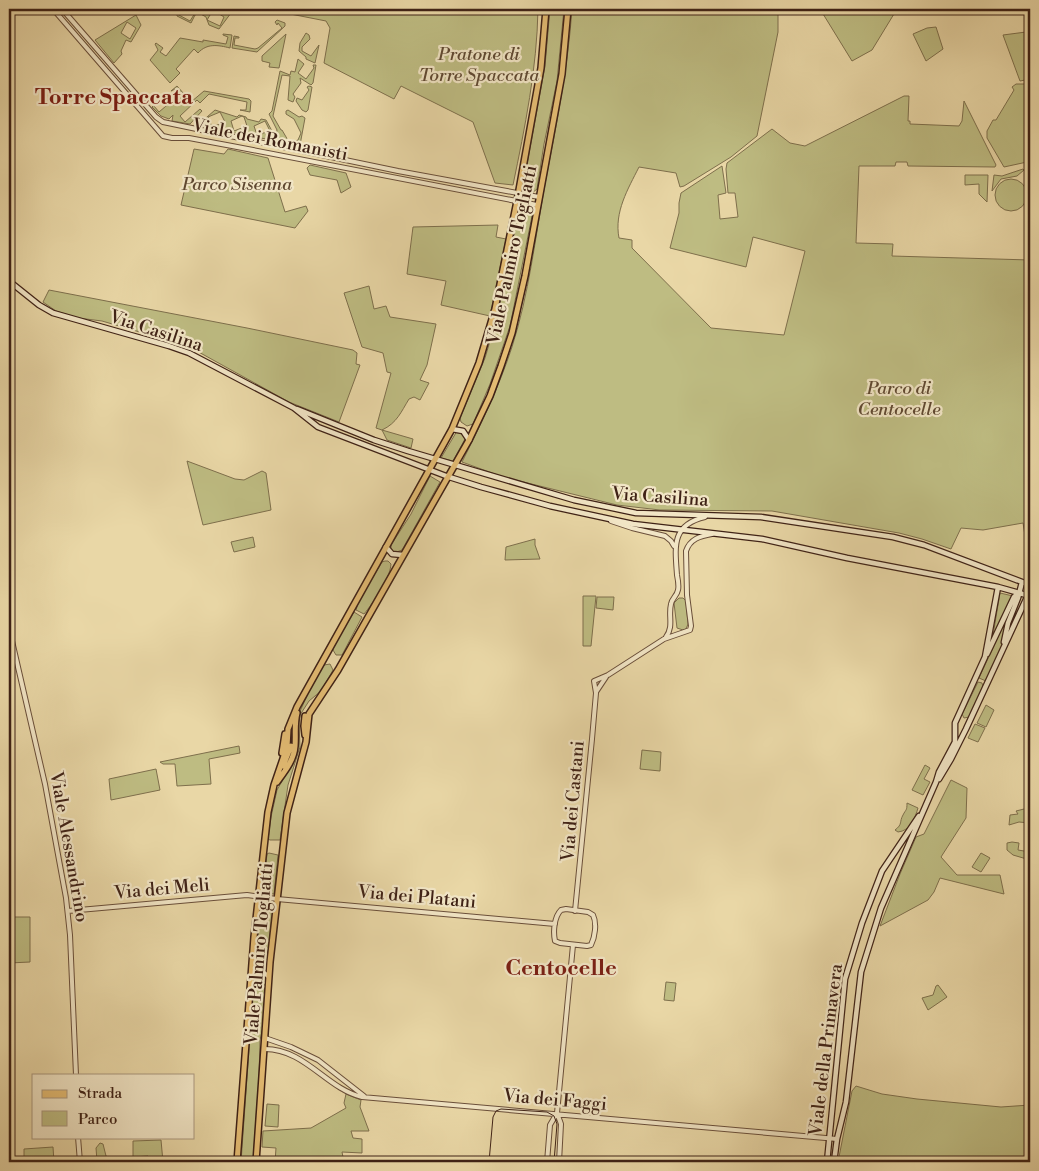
<svg xmlns="http://www.w3.org/2000/svg" width="1039" height="1171" viewBox="0 0 1039 1171" font-family="'Libre Bodoni',serif">
	<style>
		.green { fill: #bebc82; stroke: #7e6f4c; fill-rule: evenodd }
		.lines { fill: none; stroke-linecap: round; stroke-linejoin: round }
		.tertiary-casing { stroke: #6a4f3a; stroke-width: 6 }
		.secondary-casing { stroke: #3f2216; stroke-width: 7 }
		.primary-casing { stroke: #3f2216; stroke-width: 8 }
		.tertiary { stroke: #f1e5c5; stroke-width: 4 }
		.secondary { stroke: #f1e5c5; stroke-width: 4.5 }
		.primary { stroke: #e4bc73; stroke-width: 5 }
		.tram { stroke: #3f2216; stroke-width: 1 }
		.labels { text-anchor: middle; dominant-baseline: central; stroke-width: 4.5; stroke-linejoin: round; paint-order: stroke }
		.park-label { font-size: 18px; font-style: italic; fill: #5f4831; stroke: #f1e5c5 }
		.street-label { font-size: 18px; fill: #3f2216; stroke: #f1e5c5 }
		.district-label { font-size: 22px; font-weight: bold; fill: #7a1f14; stroke: #f1e5c5 }
	</style>
	<rect width="100%" height="100%" fill="#e9d7a6"/>
	<filter id="stains"><feTurbulence type="fractalNoise" baseFrequency=".004" numOctaves="4"/><feColorMatrix values="0 0 0 0 .2 0 0 0 0 .09 0 0 0 0 .02 0 0 0 .5 -.17"/></filter>
	<radialGradient id="worn" r=".72"><stop offset=".6" stop-color="#630" stop-opacity="0"/><stop offset="1" stop-color="#630" stop-opacity=".3"/></radialGradient>
	<path class="green" d="M190 9C201 9 220 6 227 13H231L219 29 209 25 206 17 199 13 195 15 191 23 177 16V14L190 21 195 13ZM213 10 224 17 220 26 207 20Z
		M265 9H538C537 68 525 127 513 185L495 183 473 122 401 86 394 99 324 63 330 28 326 21Z
		M550 9H564L557 81 544 144 538 182 537 189 532 193 524 190 523 186 545 66Z
		M572 9H778V32L757 136 731 157 684 186 680 187 676 173 639 167C628 189 614 212 619 238L632 240V248L711 328 784 335 805 251 753 237 746 267 670 248 679 213V203L681 193 722 166 726 193 718 195 720 219 738 217 735 193H728L726 169 727 163 772 129 790 143 805 146 904 96H909L908 121H910V124L959 126 962 121 964 101 996 165 995 167 908 166 907 162H896L895 166H859L856 243 893 244 892 256 1030 260V549L1027 548 1023 523 983 530 961 528 951 549 922 539 899 533 772 511 660 510 617 505 503 477 462 462C481 424 499 387 512 347 529 294 535 239 545 184 556 126 568 68 572 9Z
		M820 9H897L872 50 852 61Z
		M136 15 141 25 131 42 126 40 121 51 122 54 114 63 95 40ZM127 22 136 28 130 39 121 33Z
		M277 20 285 23V26L257 52 232 48 234 36 239 37V38H235L234 45 255 49 258 48 282 28 278 23 277 25 275 22Z
		M936 27 943 49 926 61 913 34 927 28Z
		M1026 32 1030 35V79L1020 81 1003 35Z
		M306 33 309 35 310 39 302 47V51L311 56 319 45 315 63 306 59V57L299 51 300 43Z
		M223 34 232 35 230 48C218 45 207 43 198 53L194 49 176 69 180 73 170 83 150 60 158 50 155 44 156 43 163 48 160 52 166 56 180 38 203 42V40L226 44 228 37 223 35Z
		M286 34 279 68 269 67 270 63 262 61V56Z
		M298 59 304 64 298 73 306 79 314 68 313 65H316L313 83 311 85 300 78 301 83 293 94 295 97 293 102 288 100 290 76 282 75 273 116 281 130H282L289 142H290L275 141 277 130 269 114 272 111 280 71 290 75 291 71 295 72Z
		M1016 84H1030V158L1027 162 1004 167 987 138V131L993 120H996L1014 90 1012 87Z
		M177 86 191 102 204 91 249 99 251 101 250 112 240 110H246L247 102 209 94 200 103 197 100 180 116 185 122 200 109 202 111 190 124 172 121 173 115 169 119 161 116 152 107 156 103 154 106 159 112 179 95 175 89 171 91Z
		M309 86 312 87 308 110 306 112 302 110 296 101 297 98 302 100 309 90 307 87Z
		M215 110 237 117 239 115 246 117 247 119 259 122 261 119 266 120 272 131 271 140 199 126V124ZM220 112 225 122 212 127 208 117ZM242 116 244 117 247 126 234 131 231 121ZM265 121 270 131 257 135 254 126Z
		M288 110 299 117 302 116 305 118 300 145 291 144 298 140 301 133 294 119 286 114V111Z
		M194 149 224 154 228 149 268 158 285 212 306 206 308 211 295 228 181 205Z
		M310 165 346 173 351 187 341 193 337 180 310 175 307 168Z
		M1023 169 1024 170 1017 176 1001 179 992 191 994 175 1002 176Z
		M965 175H988L987 202 979 194V184L965 185Z
		M995 195a16 16 0 1 1 32 0a16 16 0 1 1-32 0Z
		M521 206 532 208 533 211 510 326 490 384 473 424 467 426 461 422 460 418 485 358 496 321 511 253 517 215Z
		M498 225 496 237 506 239 490 316 441 305 446 281 407 274 413 227Z
		M369 286 374 309 386 306 390 317 436 324 427 365 420 380 429 383 420 400 414 397 409 399C401 412 397 423 382 430L413 439 411 448 387 440 382 430 376 428 391 373 387 372 383 353 362 347 344 293Z
		M49 290 247 328 353 350 357 353 356 364 360 365 339 422 289 402 195 350 174 342 102 321 78 318 56 311 43 302Z
		M457 431 465 436V439L453 461 441 458Z
		M187 461 235 479 244 480 262 471 266 473 271 510 203 525Z
		M430 476 440 482 402 550 394 553 391 548V545L411 514Z
		M253 537 255 547 234 552 231 542Z
		M535 539V545L540 559 505 560 506 547Z
		M385 561H388L391 564C390 579 373 603 364 614L356 610 359 600 382 562Z
		M1000 593 1013 596 992 641Z
		M583 596H596L591 646H583Z
		M597 597H614L613 610 596 608Z
		M679 598H683L686 601 688 624 686 629 683 630 677 628 674 603Z
		M1014 602 1001 648 986 681 979 678Z
		M354 612 362 617 342 655H336L333 650 334 645Z
		M330 664 333 670 321 691 309 701 300 715 299 723 300 747 288 785 280 840H270L268 839 271 817 277 790 294 760 297 749V718L310 689 324 665Z
		M978 682 982 683 983 687 969 717 964 718 962 714Z
		M986 705 994 710 986 727 977 723Z
		M975 724 985 728 978 742 968 738Z
		M239 746 240 753 209 759 211 784 177 786 175 764H163L160 762Z
		M642 750 661 752 660 771 640 769Z
		M925 765 930 768 924 779 930 782 923 795 912 790Z
		M156 769 160 790 111 800 109 779Z
		M951 780 967 788 966 818 941 857 957 875H1000L1004 894 940 878 934 892 928 900 880 926 900 874 916 837 924 834Z
		M907 803 918 808C915 818 910 831 898 832L895 830C903 824 899 822 903 815 906 809 907 811 907 803Z
		M1028 808 1030 823 1019 822 1009 825 1010 815 1018 814 1016 811Z
		M1012 842 1019 843 1018 850 1030 852V860L1013 855 1007 850V843Z
		M269 853 278 855 274 894 263 893 267 854Z
		M981 853 990 858 981 872 972 867Z
		M262 899 274 900 267 960 263 963 256 960V953Z
		M13 917H30V962L9 963V935Z
		M261 973 265 976 266 979 263 1027 260 1040 259 1077 253 1162H241L254 979 256 975Z
		M666 982 676 983 674 1001 664 1000Z
		M938 985 947 997 928 1010 922 998 933 995 936 986Z
		M856 1086 882 1094 917 1099 1001 1107 1030 1105V1162H838L852 1091Z
		M346 1094 361 1100 360 1107 369 1131H351L353 1138 362 1139V1153L342 1152 344 1162H275L276 1148 262 1147 263 1131 311 1128 346 1108 344 1103Z
		M267 1104 279 1105 278 1127 265 1126Z
		M161 1140 163 1162H149L148 1156 133 1157V1141Z
		M100 1143 103 1144 106 1156 112 1159V1162L97 1161 96 1148Z
		M53 1147 54 1162H24V1149Z"/>
	<g class="lines">
		<g class="tertiary-casing">
			<path id="tertiary" d="M53 9 163 136 172 138H189L232 146 537 205
				M62 9 156 117 163 122 398 171 539 197
				M611 521 632 528 665 536 671 541 674 546
				M9 628 45 784 66 898 70 935 76 1075
				M666 637C674 626 668 616 671 604 672 598 677 596 678 590 679 586 678 580 677 575 675 547 671 525 705 517
				M596 692 606 677
				M566 909 588 912 593 915C597 923 595 937 591 945L587 946 560 943 555 941C553 932 554 917 561 910Z
				M68 911 247 895 277 899 555 924
				M575 911 592 739 596 693 594 681 608 675 664 639 690 630 691 626 687 595 686 551C690 539 700 536 712 534
				M251 976 258 972 262 971 269 977
				M265 1038 291 1047 318 1060 364 1096
				M265 1049C305 1049 327 1089 362 1097L837 1139
				M557 1113 573 945
				M557 1113 561 1124 559 1162
				M78 1137 80 1162
				M547 1162 550 1125 557 1113"/>
		</g>
		<g class="secondary-casing">
			<path id="secondary" d="M9 281 39 305 53 313 169 346 189 353 294 408 318 427 446 476 481 487 550 506 633 524 762 539 847 558 998 587 1030 596
				M297 409 374 440 408 451 574 500 636 513 761 517 893 537 924 545 1030 585
				M452 429 463 431 469 440
				M386 547 392 554 403 555
				M1004 642 1008 623 1018 598 1022 582
				M987 654 1014 597 1019 592
				M939 779 951 759 966 729 1028 595
				M827 1162 845 979 862 923 882 871 919 816
				M834 1162 837 1139 846 1102 861 972 881 908 936 782 939 772 955 742V723L985 657 998 587"/>
		</g>
		<g class="primary-casing">
			<path id="primary" d="M305 735 304 726 305 716
				M282 753 285 734
				M283 766 291 746
				M277 782C285 771 294 760 295 746 296 734 294 725 297 713
				M237 1162 254 937 268 812 274 785 287 747 288 729 297 707 452 429 479 363 495 309 517 201 541 68 546 9
				M256 1162 270 962 287 813 306 742 309 714 338 670 469 440 490 396 501 366 512 333 525 276 562 74 568 9"/>
		</g>
		<use href="#tertiary" class="tertiary"/>
		<use href="#secondary" class="secondary"/>
		<use href="#primary" class="primary"/>
		<path class="tram" d="M489 1162 493 1117 496 1111 501 1109 547 1112 554 1116 557 1124 554 1162"/>
	</g>
	<g class="labels">
		<g class="park-label">
			<text x="479" y="54">Pratone di<tspan x="479" dy="21">Torre Spaccata</tspan></text>
			<text x="237" y="184">Parco Sisenna</text>
			<text x="899" y="388">Parco di<tspan x="899" dy="21">Centocelle</tspan></text>
		</g>
		<g class="street-label">
			<text transform="translate(270 140) rotate(11)">Viale dei Romanisti</text>
			<text transform="translate(512 255) rotate(-78)">Viale Palmiro Togliatti</text>
			<text transform="translate(156 331) rotate(18)">Via Casilina</text>
			<text transform="translate(660 497) rotate(4)">Via Casilina</text>
			<text transform="translate(573 801) rotate(-85)">Via dei Castani</text>
			<text transform="translate(69 847) rotate(80)">Viale Alessandrino</text>
			<text transform="translate(162 889) rotate(-5)">Via dei Meli</text>
			<text transform="translate(417 897) rotate(5)">Via dei Platani</text>
			<text transform="translate(259 954) rotate(-85)">Viale Palmiro Togliatti</text>
			<text transform="translate(826 1050) rotate(-83)">Viale della Primavera</text>
			<text transform="translate(555 1100) rotate(5)">Via dei Faggi</text>
		</g>
		<g class="district-label">
			<text x="114" y="97">Torre Spaccata</text>
			<text x="561" y="968">Centocelle</text>
		</g>
	</g>
	<rect width="1039" height="1171" fill="none" stroke="#e9d7a6" stroke-width="30"/>
	<rect x="10" y="10" width="1019" height="1151" fill="none" stroke="#3f2216" stroke-width="2.5"/>
	<rect x="15" y="15" width="1009" height="1141" fill="none" stroke="#3f2216"/>
	<rect x="32" y="1074" width="162" height="65" fill="#f1e5c5" stroke="#aa977f"/>
	<rect x="42" y="1090" width="25" height="8" fill="#e4bc73" stroke="#aa977f"/>
	<text x="78" y="1098" font-size="15" fill="#3f2216">Strada</text>
	<rect x="42" y="1111" width="25" height="15" fill="#bebc82" stroke="#aa977f"/>
	<text x="78" y="1124" font-size="15" fill="#3f2216">Parco</text>
	<rect width="100%" height="100%" filter="url(#stains)"/>
	<rect width="100%" height="100%" fill="url(#worn)"/>
</svg>
